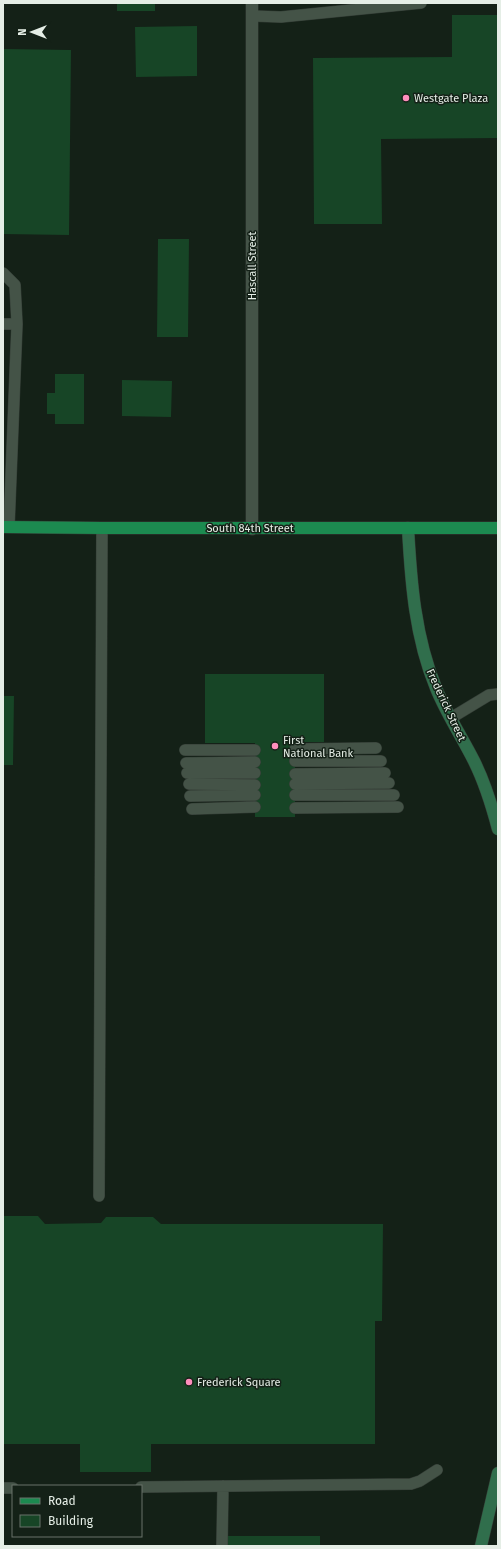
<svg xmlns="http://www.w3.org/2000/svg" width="501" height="1549" viewBox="0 0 501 1549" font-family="'Fira Sans',sans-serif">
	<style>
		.building { fill: #174526 }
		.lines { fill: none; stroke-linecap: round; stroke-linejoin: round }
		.service-casing { stroke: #343d36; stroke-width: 12 }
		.minor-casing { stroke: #343d36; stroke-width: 13 }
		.secondary-casing { stroke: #343d36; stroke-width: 13 }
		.primary-casing { stroke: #343d36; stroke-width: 13 }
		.service { stroke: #445347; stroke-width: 11 }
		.minor { stroke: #445347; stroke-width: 12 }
		.secondary { stroke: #306e4c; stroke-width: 12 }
		.primary { stroke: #1c8a50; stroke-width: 12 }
		.poi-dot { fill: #fe8ebc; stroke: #142117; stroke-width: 1.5 }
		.labels { text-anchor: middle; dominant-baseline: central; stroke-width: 3; stroke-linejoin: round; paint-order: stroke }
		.poi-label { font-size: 11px; fill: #e5eee6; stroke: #142117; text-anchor: start }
		.street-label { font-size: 11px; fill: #e5eee6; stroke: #142117 }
	</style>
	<rect width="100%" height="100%" fill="#142117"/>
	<path class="building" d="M117 3H155V11H117Z
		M452 15H498V138L381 139 382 224H314L313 58 452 57Z
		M197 26V76L136 77 135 27Z
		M3 49 71 50 69 235 3 234Z
		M158 239H189L188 337H157Z
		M55 374H84V424H55V414H47V393H55Z
		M122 380 172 381 171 417 122 416Z
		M205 674H324V742H295V817H255V743H205Z
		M3 696H14L13 765H3Z
		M3 1216H38L45 1224 101 1223 106 1217H153L161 1224H383L382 1321H375V1444H151V1472H80V1444H3Z
		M228 1536H320V1546H228Z"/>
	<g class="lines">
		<g class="service-casing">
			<path id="service" d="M252 16 281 17 421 3
				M3 273 15 285 17 324
				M3 324H17L9 527
				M451 718 489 695 498 694
				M295 749 376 748
				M185 750H255
				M295 761H381
				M186 763 255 762
				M187 773H255
				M295 774 385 773
				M189 784 255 785
				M295 784 389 783
				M295 795H394
				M190 796 255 795
				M295 808 398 807
				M192 809 255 807
				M99 1196 102 528
				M141 1487 411 1484 420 1481 437 1470
				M3 1488H13
				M222 1546 223 1486"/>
		</g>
		<g class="minor-casing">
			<path id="minor" d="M252 3V529"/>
		</g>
		<g class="secondary-casing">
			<path id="secondary" d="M408 528C411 583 415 637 436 688 446 713 462 737 474 761 485 783 492 806 498 829
				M481 1546 498 1473"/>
		</g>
		<g class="primary-casing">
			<path id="primary" d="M3 527 102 528H498"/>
		</g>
		<use href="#service" class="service"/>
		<use href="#minor" class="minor"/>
		<use href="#secondary" class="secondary"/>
		<use href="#primary" class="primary"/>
	</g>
	<g class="poi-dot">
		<circle cx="406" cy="98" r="4"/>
		<circle cx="275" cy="746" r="4"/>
		<circle cx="189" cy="1382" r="4"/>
	</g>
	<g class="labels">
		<g class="poi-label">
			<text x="414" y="98">Westgate Plaza</text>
			<text x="283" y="740">First<tspan x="283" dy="13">National Bank</tspan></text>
			<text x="197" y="1382">Frederick Square</text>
		</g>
		<g class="street-label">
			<text transform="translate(252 266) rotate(-90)">Hascall Street</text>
			<text x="250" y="528">South 84th Street</text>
			<text transform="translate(446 705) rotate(65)">Frederick Street</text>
		</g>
	</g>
	<rect width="501" height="1549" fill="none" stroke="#e5eee6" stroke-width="8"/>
	<rect x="12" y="1485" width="130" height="52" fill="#142117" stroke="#68736a"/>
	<rect x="20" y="1498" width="20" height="6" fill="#1c8a50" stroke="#68736a"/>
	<text x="48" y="1505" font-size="12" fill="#e5eee6">Road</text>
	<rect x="20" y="1515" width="20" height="12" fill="#174526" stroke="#68736a"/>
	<text x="48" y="1525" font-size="12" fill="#e5eee6">Building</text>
	<g transform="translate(32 32) rotate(270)" stroke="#142117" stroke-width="3" paint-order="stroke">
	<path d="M0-3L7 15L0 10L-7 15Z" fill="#e5eee6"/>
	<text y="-6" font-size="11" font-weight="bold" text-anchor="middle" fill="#e5eee6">N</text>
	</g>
</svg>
